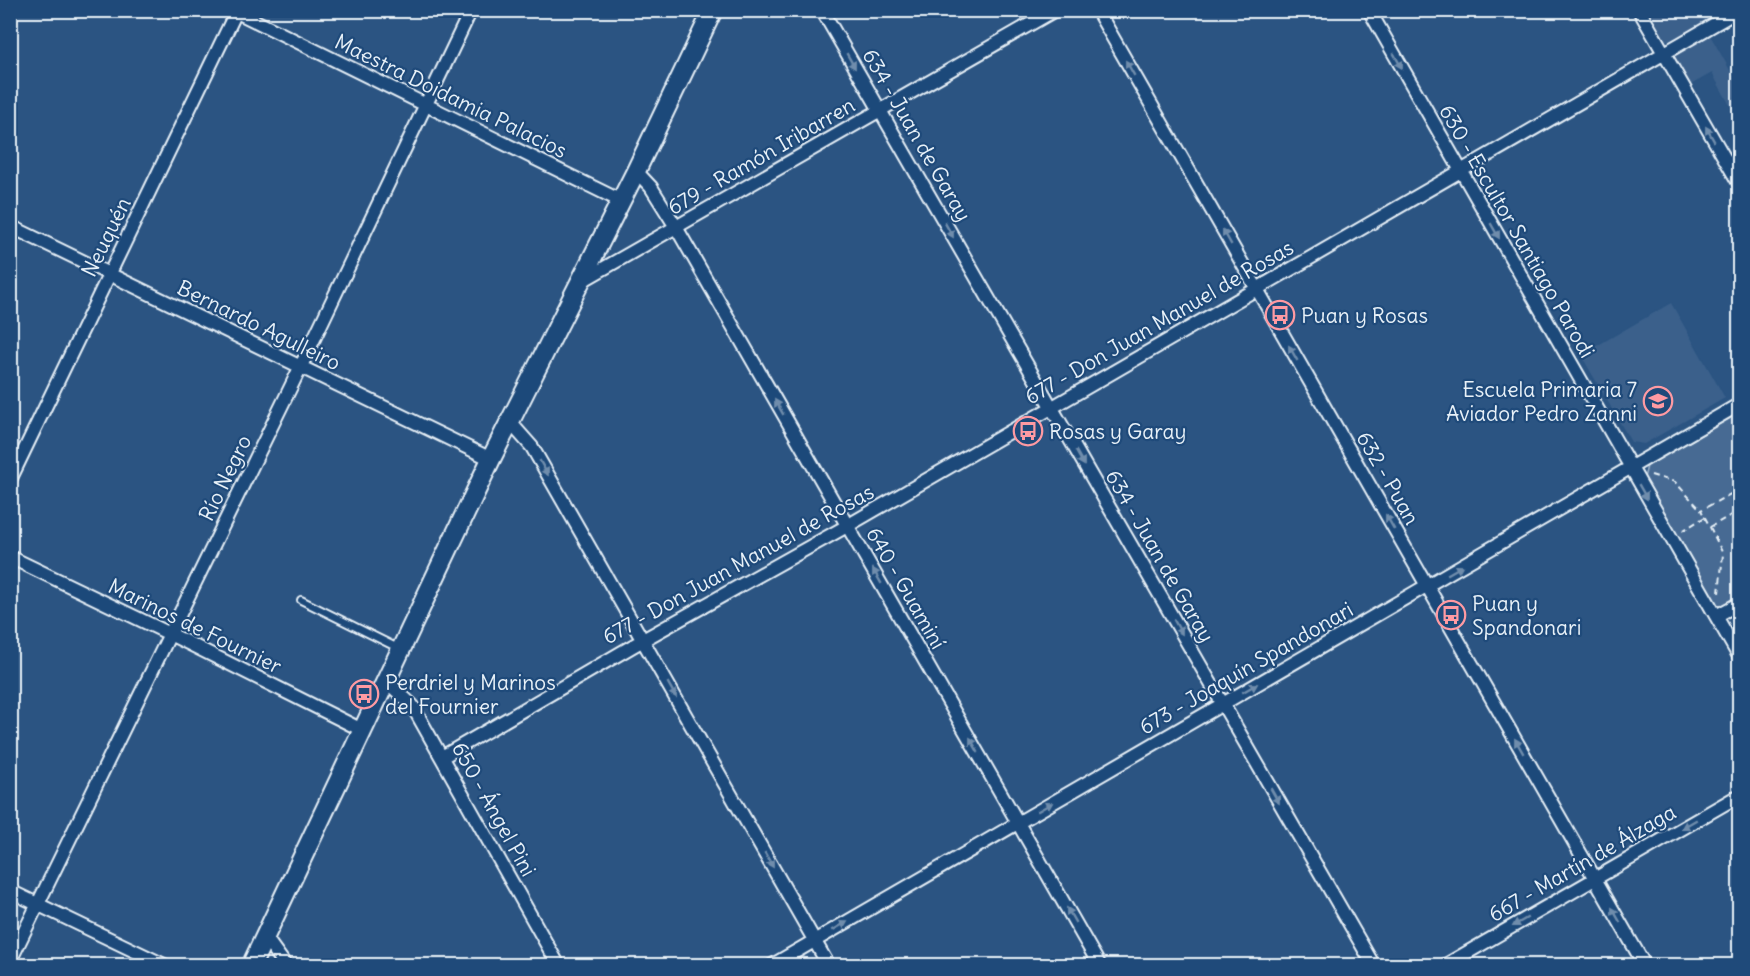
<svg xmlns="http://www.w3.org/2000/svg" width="1750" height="976" viewBox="0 0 1750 976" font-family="Delius,sans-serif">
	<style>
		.built { fill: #3a608b }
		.green { fill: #476b93; stroke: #98aec6; stroke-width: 1.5 }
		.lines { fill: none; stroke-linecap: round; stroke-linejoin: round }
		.service-casing { stroke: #e8f1f8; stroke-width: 10 }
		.minor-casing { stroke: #e8f1f8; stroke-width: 16 }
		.secondary-casing { stroke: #e8f1f8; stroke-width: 22 }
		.path { stroke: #e8f1f8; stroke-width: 2; stroke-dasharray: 6 4.5; stroke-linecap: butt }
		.service { stroke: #1f4a7a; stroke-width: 6 }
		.minor { stroke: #1f4a7a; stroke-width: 12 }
		.secondary { stroke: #1f4a7a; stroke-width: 18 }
		.oneway { fill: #6f8dac }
		.labels { text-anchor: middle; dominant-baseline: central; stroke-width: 4.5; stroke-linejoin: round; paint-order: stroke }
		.street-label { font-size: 21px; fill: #e8f1f8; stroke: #1f4a7a }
		.poi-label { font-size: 21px; fill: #e8f1f8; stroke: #1f4a7a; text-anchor: start }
	</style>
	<rect width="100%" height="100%" fill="#2b5482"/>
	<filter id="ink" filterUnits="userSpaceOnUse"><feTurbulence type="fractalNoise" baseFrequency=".0167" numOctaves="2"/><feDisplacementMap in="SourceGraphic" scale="12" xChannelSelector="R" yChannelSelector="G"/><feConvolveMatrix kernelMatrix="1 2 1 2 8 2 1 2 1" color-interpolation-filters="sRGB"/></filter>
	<g filter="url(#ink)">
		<path class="built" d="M1647 11H1725L1669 41 1664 40Z
			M1710 35 1739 86V114L1736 116 1712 73 1687 87 1675 64V58L1678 53Z
			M1671 303 1725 398 1644 444 1631 442 1581 355Z"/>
		<path class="green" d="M1739 413V597L1719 608 1644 478 1647 466Z"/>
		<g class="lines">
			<g class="service-casing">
				<path id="service" d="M301 600 400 649"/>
			</g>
			<g class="minor-casing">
				<path id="minor" d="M233 10 621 201
					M822 10 1374 966
					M1097 10 1645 966
					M1369 10 1740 658
					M1639 10 1740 185
					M636 171 651 187 676 227 1100 966
					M10 226 491 459
					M580 282 1055 10
					M509 421 532 447 829 966
					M10 480 237 10
					M10 557 170 634 362 730
					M1716 616 1740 603
					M385 680 412 705 559 966
					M442 757 643 640 847 526 1739 10
					M10 891 166 966
					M265 937 286 966
					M10 961 301 366 471 10
					M771 966 1740 404
					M1444 966 1740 795"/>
			</g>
			<g class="secondary-casing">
				<path id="secondary" d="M251 966 491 459 636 171 713 10"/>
			</g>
			<path class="path" d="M1735 420 1740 429
				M1651 475 1675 482 1701 510
				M1740 489 1701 510 1710 527 1740 510
				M1710 527 1723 554 1719 593
				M1682 531 1705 517"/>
			<use href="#service" class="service"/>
			<use href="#minor" class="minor"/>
			<use href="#secondary" class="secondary"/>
		</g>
		<defs><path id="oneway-solid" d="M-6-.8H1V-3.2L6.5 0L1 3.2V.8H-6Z" transform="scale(1.5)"/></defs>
		<g class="oneway">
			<use href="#oneway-solid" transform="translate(851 61) rotate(60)"/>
			<use href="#oneway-solid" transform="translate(1398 61) rotate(60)"/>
			<use href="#oneway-solid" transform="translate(1130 68) rotate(-120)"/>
			<use href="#oneway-solid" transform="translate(1710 134) rotate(-120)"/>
			<use href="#oneway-solid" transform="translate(949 230) rotate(60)"/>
			<use href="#oneway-solid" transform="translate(1495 231) rotate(60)"/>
			<use href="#oneway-solid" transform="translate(1227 237) rotate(-120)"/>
			<use href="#oneway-solid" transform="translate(1293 353) rotate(-120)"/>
			<use href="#oneway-solid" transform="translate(779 407) rotate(-120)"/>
			<use href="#oneway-solid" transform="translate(1080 458) rotate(60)"/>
			<use href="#oneway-solid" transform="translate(544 468) rotate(60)"/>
			<use href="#oneway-solid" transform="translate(1643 492) rotate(60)"/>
			<use href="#oneway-solid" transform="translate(1390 522) rotate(-120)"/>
			<use href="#oneway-solid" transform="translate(1455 570) rotate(-30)"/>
			<use href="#oneway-solid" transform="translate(877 576) rotate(-120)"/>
			<use href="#oneway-solid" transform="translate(1178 627) rotate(60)"/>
			<use href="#oneway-solid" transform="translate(1250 688) rotate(-30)"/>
			<use href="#oneway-solid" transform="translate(672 690) rotate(60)"/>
			<use href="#oneway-solid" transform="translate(974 745) rotate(-120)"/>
			<use href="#oneway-solid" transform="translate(1519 746) rotate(-120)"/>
			<use href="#oneway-solid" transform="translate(1275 796) rotate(60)"/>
			<use href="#oneway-solid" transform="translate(1045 807) rotate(-30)"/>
			<use href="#oneway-solid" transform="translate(1689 824) rotate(150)"/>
			<use href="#oneway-solid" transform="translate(769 860) rotate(60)"/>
			<use href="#oneway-solid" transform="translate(1071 915) rotate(-120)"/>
			<use href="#oneway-solid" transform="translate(1616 915) rotate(-120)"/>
			<use href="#oneway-solid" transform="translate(1520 922) rotate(150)"/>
			<use href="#oneway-solid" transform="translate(840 926) rotate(-30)"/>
		</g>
	</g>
	<defs>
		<g id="bus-ring" transform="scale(1.5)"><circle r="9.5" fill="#1f4a7a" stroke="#ff9aa2" stroke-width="1.5"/><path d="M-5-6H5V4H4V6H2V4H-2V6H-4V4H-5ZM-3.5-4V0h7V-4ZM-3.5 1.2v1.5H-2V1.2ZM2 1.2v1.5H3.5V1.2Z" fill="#ff9aa2"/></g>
		<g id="school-ring" transform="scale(1.5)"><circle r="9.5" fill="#1f4a7a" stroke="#ff9aa2" stroke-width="1.5"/><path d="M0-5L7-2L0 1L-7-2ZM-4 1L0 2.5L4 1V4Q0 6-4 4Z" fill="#ff9aa2"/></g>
	</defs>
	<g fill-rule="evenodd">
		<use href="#bus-ring" x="1280" y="315"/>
		<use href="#school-ring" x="1658" y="401"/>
		<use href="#bus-ring" x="1028" y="431"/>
		<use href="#bus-ring" x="1451" y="615"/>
		<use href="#bus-ring" x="364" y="694"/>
	</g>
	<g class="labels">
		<g class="street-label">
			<text transform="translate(451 96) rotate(26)">Maestra Doidamia Palacios</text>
			<text transform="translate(917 135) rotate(60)">634 - Juan de Garay</text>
			<text transform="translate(761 156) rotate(-30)">679 - Ramón Iribarren</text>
			<text transform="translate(1517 231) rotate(60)">630 - Escultor Santiago Parodi</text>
			<text transform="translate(106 237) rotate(-64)">Neuquén</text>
			<text transform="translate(1159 322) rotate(-30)">677 - Don Juan Manuel de Rosas</text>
			<text transform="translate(259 325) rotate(26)">Bernardo Agulleiro</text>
			<text transform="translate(225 478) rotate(-64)">Río Negro</text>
			<text transform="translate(1388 478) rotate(60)">632 - Puan</text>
			<text transform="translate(1160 556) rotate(60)">634 - Juan de Garay</text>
			<text transform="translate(738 564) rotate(-29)">677 - Don Juan Manuel de Rosas</text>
			<text transform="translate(906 588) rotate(60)">640 - Guaminí</text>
			<text transform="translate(195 626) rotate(26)">Marinos de Fournier</text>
			<text transform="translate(1246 668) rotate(-30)">673 - Joaquín Spandonari</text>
			<text transform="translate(494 809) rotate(61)">650 - Ángel Pini</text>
			<text transform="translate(1582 863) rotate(-30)">667 - Martín de Álzaga</text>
		</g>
		<g class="poi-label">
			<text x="1301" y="315">Puan y Rosas</text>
			<text x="1637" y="389" text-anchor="end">Escuela Primaria 7<tspan x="1637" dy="24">Aviador Pedro Zanni</tspan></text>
			<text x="1049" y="431">Rosas y Garay</text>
			<text x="1472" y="603">Puan y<tspan x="1472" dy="24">Spandonari</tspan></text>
			<text x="385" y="682">Perdriel y Marinos<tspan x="385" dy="24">del Fournier</tspan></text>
		</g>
	</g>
	<rect width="1750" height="976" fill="none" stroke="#1f4a7a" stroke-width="36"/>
	<rect x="18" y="18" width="1714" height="940" fill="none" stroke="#e8f1f8" stroke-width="2" filter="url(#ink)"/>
</svg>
